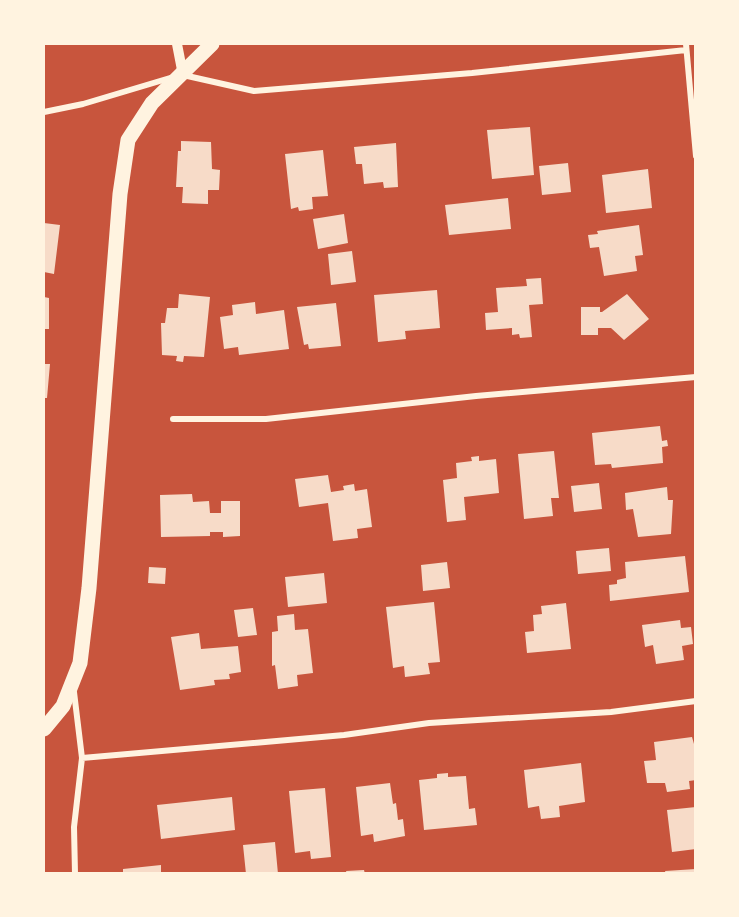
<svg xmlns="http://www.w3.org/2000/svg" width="739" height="917" viewBox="0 0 739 917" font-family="'Public Sans',sans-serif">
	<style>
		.building { fill: #f7dbc8 }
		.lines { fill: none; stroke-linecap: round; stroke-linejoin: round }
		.minor { stroke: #fff3e0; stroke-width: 6 }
		.tertiary { stroke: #fff3e0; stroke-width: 10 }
		.primary { stroke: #fff3e0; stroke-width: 15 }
	</style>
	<rect width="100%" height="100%" fill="#c8553d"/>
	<path class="building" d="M530 127 534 175 492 179 487 130Z
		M181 141 211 142 212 169 220 170 219 190H208V204L182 203 183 187H176L178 151H181Z
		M396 143 398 187 384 188 383 182 364 184 362 164H356L354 147Z
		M323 150 328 196 312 197 313 209 299 211 298 207 291 209 285 154Z
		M568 163 571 192 542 195 539 166Z
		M648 169 652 208 606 213 602 175Z
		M508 198 511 229 449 235 445 205Z
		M344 214 348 243 318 249 313 219Z
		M44 223 60 225 54 274 44 272Z
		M639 225 643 255 635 256 637 271 604 276 599 247 590 248 588 235 598 234 597 231Z
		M352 251 356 282 331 285 328 254Z
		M541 278 543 304 529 305 532 337 520 338 519 334 512 335V328L486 330 485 313 498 312 496 288 527 286 526 279Z
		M437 290 440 328 405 331 406 339 378 342 374 295Z
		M179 294 210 297 204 357 184 356 183 362 176 361 177 356 162 355 161 323H165L167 308H178Z
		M627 294 649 319 624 340 611 328H598V335H581V307H600V312H602Z
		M44 297 49 298V329H44Z
		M255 302 256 314 284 310 289 349 239 355 238 347 224 349 220 317 233 315 232 305Z
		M336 303 341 346 309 349 308 344 304 345 297 307Z
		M44 364H50L47 398H44Z
		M660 426 662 441 667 440 668 446 662 447 663 463 612 468 611 464 595 465 592 433Z
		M554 451 559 498H551L553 516 524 519 518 454Z
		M479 456V461L496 459 499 493 464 497 466 520 447 522 443 480 457 478 456 463 472 461 471 457Z
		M328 475 331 492 344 490 343 486 354 484 355 491 367 489 372 527 357 529 358 538 333 541 328 503 299 507 295 479Z
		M599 483 602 509 574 512 571 486Z
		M667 487 668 500H673L671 534 638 537 633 509 626 510 625 493Z
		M192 494 193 502 209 501 210 513H221V501H240V536L223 537V532H210V536L161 537 160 495Z
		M609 548 611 571 578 574 576 551Z
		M685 556 689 592 610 601 609 585 617 584V580L626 578 625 562Z
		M447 562 450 588 423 591 421 565Z
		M149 567 166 568 165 584 148 583Z
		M324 573 327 603 288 607 285 577Z
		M434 602 440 662 428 663 430 674 405 677 404 666 393 668 386 607Z
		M566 603 571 649 527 653 525 632 534 631 533 615 542 614 541 606Z
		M253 608 257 635 238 637 234 610Z
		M294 614 295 630 308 629 313 673 297 675 298 686 278 689 275 665 272 666V632L278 631 277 616Z
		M680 620 681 628 691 627 693 644 682 646 684 660 656 664 653 645 645 647 642 625Z
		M199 633 201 649 238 646 241 672 229 674 230 679 214 680 215 685 180 690 171 637Z
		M692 737 696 751V780L689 781 690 789 667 792 665 783H647L644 761 656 760 654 742Z
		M581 763 585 802 559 806 560 817 541 819 539 806 528 808 524 770Z
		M448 773V777L466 776 469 809 475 808 477 825 424 830 419 780 437 778V774Z
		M390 783 393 804 396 803 398 820 403 819 405 836 374 842 373 834 361 836 356 787Z
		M325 788 331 857 311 859 310 851 295 853 289 791Z
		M232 797 235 830 161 839 157 805Z
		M696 807V849L672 852 667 810Z
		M275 842 278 874H246L243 845Z
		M161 865V874H123V869Z
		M696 869V874H666L665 871Z
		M364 870 365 874H347L346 871Z"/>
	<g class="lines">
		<path class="minor" d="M686 44 696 156
			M183 75 254 91 472 73 686 50
			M44 112 83 104 170 78
			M173 419H266L476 396 696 377
			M74 692 82 758 74 827 75 874
			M82 758 344 735 429 723 611 712 696 701"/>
		<path class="tertiary" d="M177 44 183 75"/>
		<path class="primary" d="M44 729 63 706 80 663 89 588 120 194 128 140 152 103 212 44"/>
	</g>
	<rect width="739" height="917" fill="none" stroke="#fff3e0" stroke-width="90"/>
</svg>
